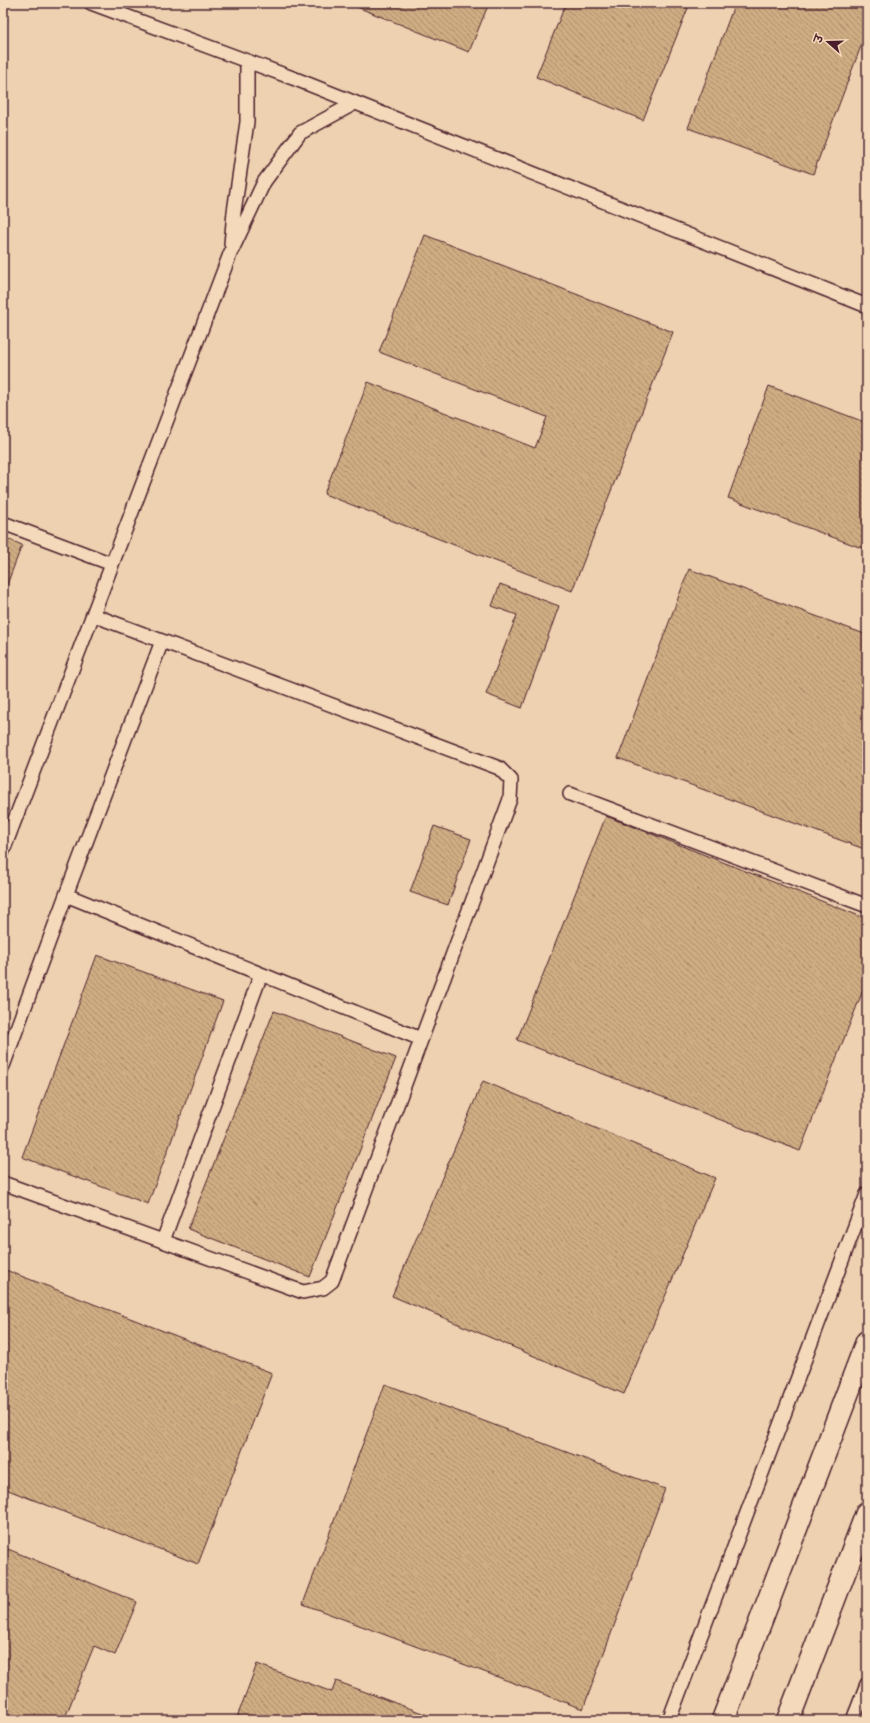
<svg xmlns="http://www.w3.org/2000/svg" width="870" height="1723" viewBox="0 0 870 1723" font-family="Delius,'Playpen Sans Deva',sans-serif">
	<style>
		.building { fill: url(#building-back-hatch); stroke: #4a1f2b }
		.lines { fill: none; stroke-linecap: round; stroke-linejoin: round }
		.lane-casing { stroke: #4a1f2b; stroke-width: 16 }
		.secondary-casing { stroke: #4a1f2b; stroke-width: 25 }
		.lane { stroke: #f4d9bb; stroke-width: 13 }
		.secondary { stroke: #f4d9bb; stroke-width: 22 }
	</style>
	<defs>
		<pattern id="building-back-hatch" width="6" height="6" patternUnits="userSpaceOnUse"><rect width="6" height="6" fill="#cfad83"/><path d="M-1 5l2 2M0 0l6 6M5-1l2 2" fill="none" stroke="#aa8c6b"/></pattern>
	</defs>
	<rect width="100%" height="100%" fill="#edd1b0"/>
	<filter id="ink" filterUnits="userSpaceOnUse"><feTurbulence type="fractalNoise" baseFrequency=".025" numOctaves="2"/><feDisplacementMap in="SourceGraphic" scale="8" xChannelSelector="R" yChannelSelector="G"/><feConvolveMatrix kernelMatrix="1 2 1 2 8 2 1 2 1" color-interpolation-filters="sRGB"/></filter>
	<g filter="url(#ink)">
		<path class="building" d="M353 3H489L469 52 352 5Z
			M566 3H690L643 120 536 77Z
			M735 3H867V30L813 174 688 128Z
			M425 235 673 332 572 591 324 494 368 382 535 448 547 417 379 352Z
			M769 386 867 423V550L728 498Z
			M3 537 22 545 3 595Z
			M689 569 867 635V850L618 758Z
			M500 584 559 606 522 708 486 694 517 615 492 606Z
			M606 816 867 919V980L800 1151 517 1040Z
			M434 826 471 839 448 905 410 892Z
			M97 955 223 1001 148 1204 22 1157Z
			M274 1011 396 1058 310 1277 188 1229Z
			M483 1081 715 1178 624 1394 392 1296Z
			M3 1269 272 1373 198 1564 3 1488Z
			M385 1384 665 1489 583 1709 303 1604Z
			M3 1547 137 1602 115 1655 94 1646 64 1720H3Z
			M257 1664 332 1692 336 1681 441 1720H236Z"/>
		<g class="lines">
			<g class="lane-casing">
				<path id="lane" d="M91 3 298 80 867 306
					M231 244 234 212 247 122V61
					M3 523 112 564
					M570 794 867 906
					M3 851 230 254 264 182 300 133 355 103
					M66 895 421 1039
					M3 1066 66 895 162 641
					M3 1183 303 1292 323 1288 332 1281 510 799 511 780 499 768 93 615
					M163 1241 261 974
					M669 1720 867 1194
					M853 1720 867 1684"/>
			</g>
			<g class="secondary-casing">
				<path id="secondary" d="M723 1720 867 1342
					M788 1720 867 1513"/>
			</g>
			<use href="#lane" class="lane"/>
			<use href="#secondary" class="secondary"/>
		</g>
	</g>
	<rect width="870" height="1723" fill="none" stroke="#f4d9bb" stroke-width="16"/>
	<rect x="8" y="8" width="854" height="1707" fill="none" stroke="#4a1f2b" stroke-width="1.5" filter="url(#ink)"/>
	<g transform="translate(828 42) rotate(290)" stroke="#f4d9bb" stroke-width="3" paint-order="stroke">
	<path d="M0-3L7 15L0 10L-7 15Z" fill="#4a1f2b"/>
	<text y="-6" font-size="11" font-weight="bold" text-anchor="middle" fill="#4a1f2b">उ</text>
	</g>
</svg>
